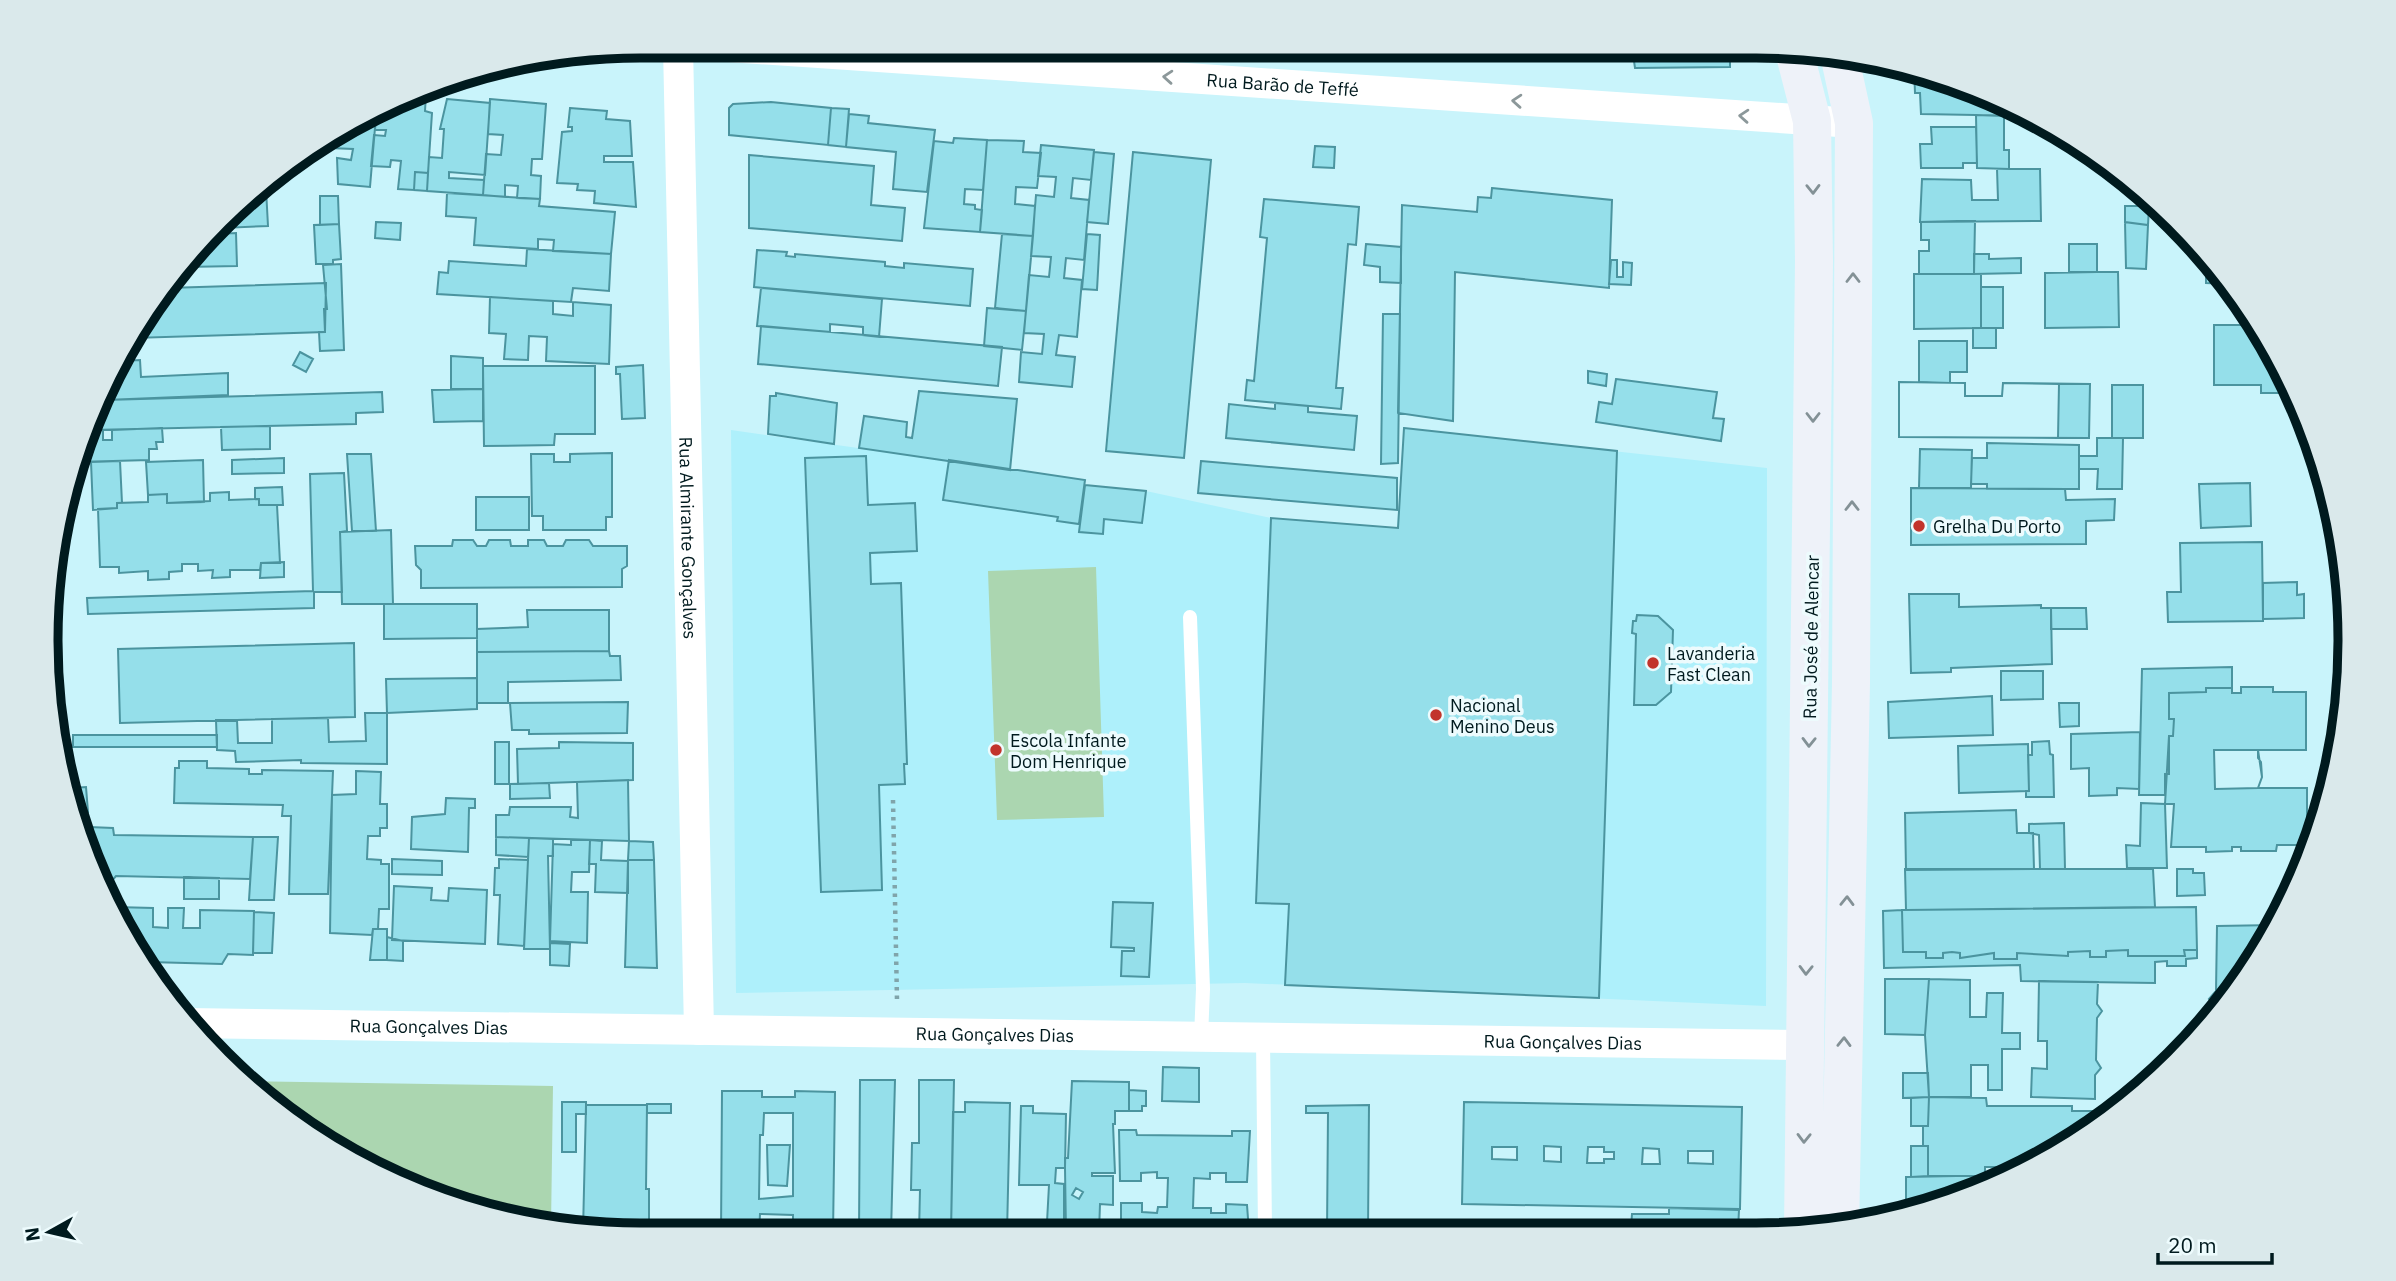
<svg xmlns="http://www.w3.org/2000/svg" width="2396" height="1281" viewBox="0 0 2396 1281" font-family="'IBM Plex Sans',sans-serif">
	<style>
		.built { fill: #aef0fb }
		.green { fill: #abd6b0 }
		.building { fill: #95dfea; stroke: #4b949f; stroke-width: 2; fill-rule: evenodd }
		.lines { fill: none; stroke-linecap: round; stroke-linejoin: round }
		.path { stroke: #80a4aa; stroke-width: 4.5; stroke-dasharray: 3.5 5; stroke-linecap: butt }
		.service { stroke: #fff; stroke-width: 14 }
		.minor { stroke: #fff; stroke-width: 30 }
		.secondary { stroke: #eef2f9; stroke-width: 38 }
		.oneway { stroke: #8c989a }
		.oneway2 { stroke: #839196 }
		.poi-dot { fill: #c2342c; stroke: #edfbfd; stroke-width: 2.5 }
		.labels { text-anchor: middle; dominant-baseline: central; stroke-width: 7; stroke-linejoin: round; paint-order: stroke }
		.street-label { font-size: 18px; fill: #001a1e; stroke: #edfbfd }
		.poi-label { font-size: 18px; fill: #001a1e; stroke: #edfbfd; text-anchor: start }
		.rim { fill: none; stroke: #001a1e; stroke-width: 9 }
	</style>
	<rect width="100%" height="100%" fill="#c9f4fb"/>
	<path class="built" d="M1404 428 1767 468 1766 1006 1245 983 736 993 731 430 1085 480V485L1146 491 1271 518 1397 528Z"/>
	<path class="green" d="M1096 567 1104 817 997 820 988 571Z
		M245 1081 553 1086 551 1226C530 1222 507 1221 487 1215 401 1192 309 1142 245 1081Z"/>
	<path class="building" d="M1457 46H1474V54L1457 53Z
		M1598 47H1730V67L1635 68 1634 61H1599Z
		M1914 67 2019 107 2029 116 1921 114 1920 93H1915Z
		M419 93 426 94 425 111 432 113 428 173 415 172 414 190 398 189 401 161 391 160 390 167 371 166 374 135 385 136 386 130H375L376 116Z
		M447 99 490 103 485 175 449 172V178L484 180 483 195 427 191 429 157 442 158 444 129H440Z
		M490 99 546 104 542 159H532L531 175 541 176 540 199 517 198 518 186 505 185V197L483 195 486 154 501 155 503 135 488 134Z
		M771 102 831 108 828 145 729 135V108L733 104Z
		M570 108 607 111 606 119 630 121 632 156H604V162H633L636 207 594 203 595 191 577 190 578 184 557 183 562 132 572 131V127H568Z
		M831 108 849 109 846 147 828 145Z
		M849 114 869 116 868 123 935 130 927 192 893 189 896 152 846 147Z
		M1976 115 2004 116V150H2009V169L1977 168Z
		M376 116 370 187 338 184 337 158 351 160 353 149 330 148V141Z
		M1931 127H1976L1977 163H1963V168H1921L1920 144H1932Z
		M954 138 987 140 983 190 965 189 964 204 975 205V209L982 210 980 232 924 228 934 141 953 143Z
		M987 140 1024 141 1023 152 1041 153 1037 188 1016 187 1015 204 1035 206 1033 236 980 232Z
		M328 142 327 151 310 152Z
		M1041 145 1094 150 1091 180 1073 178 1071 198 1089 200 1084 260 1066 258 1064 278 1082 280 1077 337 1059 335 1056 355 1075 357 1072 387 1019 382 1021 352 1042 354 1044 334 1024 333 1029 275 1049 277 1051 257 1031 256 1036 195 1054 197 1056 177 1038 176Z
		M1315 146 1335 147 1334 168 1313 167Z
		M1094 152 1114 154 1108 224 1087 222Z
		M1133 152 1211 160 1184 458 1106 451Z
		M749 155 874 166 871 205 905 208 902 241 749 228Z
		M1997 169H2040L2041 221 1920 222 1922 179 1971 180 1972 200H1998Z
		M415 172 428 173 427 191 414 190Z
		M1492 188 1612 200 1609 288 1455 272 1453 421 1398 413 1402 205 1477 212 1478 197 1491 198Z
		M259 189H266L268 226 223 228Z
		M447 193 540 199 539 206 615 212 611 254 553 251 554 240 538 239V249L474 245 476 218 446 216Z
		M320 196H338L339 224 320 225Z
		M1264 199 1359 207 1356 245 1348 244 1336 388H1343L1341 409 1245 400 1247 380 1254 381 1267 238 1260 237Z
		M2125 206H2149L2148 225 2125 222Z
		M1975 221 1974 274H1919V251H1929V240H1921V222Z
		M376 222 401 223 400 240 375 238Z
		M2125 222 2148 225 2146 269 2126 268Z
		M339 224 341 259 333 260V264H316L314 225Z
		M236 233 237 266 186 267 217 234Z
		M1002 234 1033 236 1026 311 995 308Z
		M1087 234 1100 235 1097 290 1082 289Z
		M1366 244 1401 247V283L1380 282V267L1364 265Z
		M2069 244H2097V272H2069Z
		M527 249 611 254 609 291 573 288 571 302 437 294 439 272 448 273 449 261 526 266Z
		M757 250 787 252 786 256 795 257V254L885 262V266L904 268V263L973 269 970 306 754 287Z
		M1974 254H1989V259L2021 258V273L1974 274Z
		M2206 258H2210L2229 284 2206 283Z
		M1611 260H1617V277H1623V262L1632 263 1631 285 1609 284Z
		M341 264 344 350 320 351 319 332H325L324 309H327L323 265Z
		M2097 272H2118L2119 327 2045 328V273Z
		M1914 274H1981V328L1914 329Z
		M326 283 325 332 133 338 146 310 167 288Z
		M1981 287H2003V328H1981Z
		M761 288 882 299 879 337 863 335V327L830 324V332L757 326Z
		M490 297 553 301V314L573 316V302L611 305 609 364 546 361 547 337 529 336 528 360 504 359 506 334 489 333Z
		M987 308 1026 311 1022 350 984 346Z
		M1383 314H1400L1398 463 1381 464Z
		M2214 325H2258L2271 343 2293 393H2261V385H2214Z
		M761 326 1002 347 998 386 758 364Z
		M1973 328H1996V348H1973Z
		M1919 341H1967V372H1950V383L1919 382Z
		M300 352 313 359 306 372 293 365Z
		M451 356 483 358V389H451Z
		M140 360 141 377 228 373V395L105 400 123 361Z
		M643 365 645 418 622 419 620 374H616V367Z
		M483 366H595V434H555L554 445 484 446Z
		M1588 371 1607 374 1606 386 1588 383Z
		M1616 379 1717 392 1713 418 1724 419 1721 441 1596 422 1599 402 1612 404Z
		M1899 382 1965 383V396H2002L2003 383 2059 384 2058 438 1899 437Z
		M1899 382 1965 383V396H2002L2003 383 2090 384 2089 438 1899 437Z
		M2112 385H2143V438H2112Z
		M483 389V421L434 422 432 390Z
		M919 391 1017 399 1010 470 859 448 864 416 907 422 906 437 912 438Z
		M382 392 383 412 356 413V424L91 430 105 400Z
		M776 393 837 403 834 444 768 434 770 396H776Z
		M1275 403 1308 406V412L1357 416 1354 450 1226 438 1229 404 1275 409Z
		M270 426V449L222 450 221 427Z
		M162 428 163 442H156L157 449H149V460L77 462 91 430H103V440H112V430Z
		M1404 428 1617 451 1599 998 1285 985 1289 904 1256 903 1271 518 1398 528Z
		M2097 438H2123L2122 489H2097L2098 469H2079V456H2097Z
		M1987 443 2079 445V489H1987V484H1971L1972 458H1987Z
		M1920 449 1972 450 1971 488H1919Z
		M612 453V517H606V530H543V516H532L531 454H554V462H570V454Z
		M347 454H371L376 531H352Z
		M866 456 868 505 915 503 917 551 870 553 871 584 901 583 907 764H904L905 784 879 785 882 890 821 892 805 458Z
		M284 458V473L232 474V460Z
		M203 460 204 502 167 503V494L148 495 146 462Z
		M949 460 1085 480 1079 524 1057 521 1058 517 943 500Z
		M120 461 122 503H117V508L93 510 91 462Z
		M1201 461 1397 478V510L1198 493Z
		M344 473 347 531 340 532 342 592H314V608L88 614 87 598 313 591 310 474Z
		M2250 483 2251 526 2201 528 2199 484Z
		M1085 485 1146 491 1142 523 1104 519 1103 534 1079 532Z
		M282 487 283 505H259V499H255V488Z
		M1911 488 2065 489 2066 500 2115 499 2114 520 2086 521V544L1911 545Z
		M229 492V500L259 499V505H277L280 563H261L260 570H230V577L212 578 213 570 198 571V564H182V571L169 572V579L148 580V571L119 573V567H100L98 509 117 508V503L148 502V495L167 494V503L210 501V493Z
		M476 497H529V530H476Z
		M391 530 393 604H342L340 532Z
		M453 540H473L477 546H486L489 540H510L511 546H528V540H544L547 546H563L566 540H589L593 546H627V566L622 569V587L421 588V570L416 565 415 546H452Z
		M2262 542 2263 621 2168 622 2167 592H2181L2180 543Z
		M284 562V577L260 578 261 563Z
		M2297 582V595L2304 594V618L2263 619V583Z
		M1909 594H1959V607L2041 605V608H2051L2052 664 1951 668V672L1911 673Z
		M384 604H477V638L384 639Z
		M2051 608H2086L2087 629H2051Z
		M527 610H609V651L477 652V629L528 627Z
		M1637 615 1658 616 1673 630 1671 692 1656 705H1634L1636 634 1632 633 1633 621H1636Z
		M354 643 355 717 120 723 118 649Z
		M609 651 610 656H620L621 680 508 682V703H477V652Z
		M2345 665H2349V680L2345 703Z
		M2232 667V688H2206V692L2169 693V719H2174L2173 736H2169V774H2165V795H2139L2142 669Z
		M2001 671H2043V699L2001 700Z
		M477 678V709L387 713 386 679Z
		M2241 687H2273V692H2306V750H2258V758L2261 762 2262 777 2258 788H2307V845H2277L2276 851H2241V847H2232V851L2206 852V847H2171L2174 804H2165L2169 736H2173L2174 719H2169V693L2206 692V688H2232V693H2241Z
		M1992 696 1993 735 1889 738 1888 702Z
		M628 702 627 733 529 734V730H512L510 703Z
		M2059 703H2079V726L2060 727Z
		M365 713H387V764L301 763V760L236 762 235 751 217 750 216 720H237L238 743H272V719L328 718 329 742 366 741Z
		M2140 732 2139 789 2117 788V795L2089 796V768L2071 769V734Z
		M73 735H217V747H73Z
		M2049 741 2050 754 2053 755 2054 797H2026V791H2029L2028 755H2032V742Z
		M495 742H509V784H495Z
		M559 742 633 743V780L518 784 517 749 559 748Z
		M2028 744 2029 791 1959 793 1958 746Z
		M2214 750H2258L2262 777 2258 788 2215 789Z
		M179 761H207V768L249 769V774H262V770L333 771 328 894H289L291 816H282L283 805 174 803 175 768H179Z
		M356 771 381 772 380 804H387V828H380V836H368L367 859 381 860V864H389V909H379L378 929H373L372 935 330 933 332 795 356 794Z
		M628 780 629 841 496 837V815H509L510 807H571L570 817 578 818 577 782Z
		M549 783 550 798 510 799V784Z
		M86 787 88 812H78L72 788Z
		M446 798 475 799V808H469L468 852 411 849 412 817 445 814Z
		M2141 803 2165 804 2167 868H2127L2126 845 2140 846Z
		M2016 810 2017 833H2033L2034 869 1906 870 1905 813Z
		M2064 823 2065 869H2040L2039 835 2029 833V824Z
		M89 827 113 828 114 835 253 837 250 879 116 876 110 883H100L89 860Z
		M253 837H278L274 900H249Z
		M496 837 529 838 528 857 496 855Z
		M529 838 553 839V856H548L550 949H524Z
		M571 840H590L589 872H572L571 892H588L587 943 550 941 553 844 571 845Z
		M590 840 602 841 601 860 628 861V893L595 892 596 864H589Z
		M629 841 653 842 654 860H628Z
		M392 859 442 861V875L392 874Z
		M499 859 528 860 524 946 498 944 500 895H494L495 868H499Z
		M628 860H654L657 968 625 967Z
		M1905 869H2153L2155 907 1906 910Z
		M2177 869H2193V873H2204L2205 895 2177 896Z
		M184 877 219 878V899H184Z
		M394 886 432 888 431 900 448 901 449 888 487 890 485 944 392 940Z
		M1113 902 1153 903 1149 977 1121 976 1122 951H1134V948L1111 947Z
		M115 907 153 908V927L168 928V908H184L183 928H200V910L254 911 253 955 228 954 222 964 149 962Z
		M2196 907 2197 950H2184L2185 956H2128V950L2106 951V957H2090V951L2068 952V956L2017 953V959H1994V953L1960 958V953L1952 952 1943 953V958H1926V952H1903L1902 910Z
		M1902 910 1903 952H1926V958H1943V953L1952 952 1960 953V958L1994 953V959H2017V953L2068 956V952L2090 951V957H2106V951L2128 950V956H2185L2184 950H2197V958L2186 959V966H2167V961L2155 962V983L2021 981 2020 965 1884 968 1883 911Z
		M254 912 274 913 272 953H253Z
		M2275 925 2216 1013V1006L2209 999 2216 991 2217 926Z
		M373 929H387V960H370Z
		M387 937 403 941V961L387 960Z
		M550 943 570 944 569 966 550 965Z
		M1885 979H1929L1925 1035 1885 1034Z
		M1929 979 1970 980V1017H1986L1987 993H2003L2002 1033H2020V1049H2002V1090H1988V1065H1971V1097H1929L1925 1035Z
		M2039 981 2098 982 2097 1004 2102 1011 2097 1018 2096 1060 2101 1068 2095 1075V1099L2031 1097 2032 1068 2047 1069V1041H2038Z
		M1163 1067 1199 1068V1102L1162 1101Z
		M1903 1073H1928L1929 1097 1903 1098Z
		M860 1080H895L891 1233H859Z
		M919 1080H954L951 1233H919L920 1190H911L912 1143H919Z
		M1072 1081 1129 1082V1111H1115V1124H1113L1115 1173H1092V1176H1113V1205L1100 1204 1099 1233H1066L1065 1168V1158H1068ZM1076 1188 1083 1192 1079 1199 1072 1195Z
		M1129 1090 1146 1091V1106H1142V1111H1129Z
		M722 1091H762V1097H795V1091L835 1092 833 1234H793V1215L760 1214 759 1234H721ZM764 1113H793V1196L759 1199 760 1135H763Z
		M1929 1097 1986 1098 1987 1106H2072V1111H2097L2096 1126 2086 1135 2027 1167H1985V1176H1928V1146H1923V1126H1928Z
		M1929 1097 1928 1126H1911V1098Z
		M562 1102H586V1114H576V1152H562Z
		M965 1102 1010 1103 1007 1233H951L953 1112H965Z
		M1464 1102 1742 1107 1740 1209 1462 1204ZM1544 1146 1561 1147V1162L1544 1161ZM1492 1147H1517V1160L1492 1159ZM1588 1147H1604V1152H1614V1159H1604V1163H1587ZM1643 1148 1659 1149 1660 1164H1642ZM1688 1151H1713V1164L1688 1163Z
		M647 1104H671V1113H647Z
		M586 1105H647L646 1189H649V1234L583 1231Z
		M1369 1105 1368 1232H1327L1328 1113H1306V1106Z
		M1021 1106H1033V1113L1066 1114 1065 1168H1056L1055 1183 1064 1184V1233H1039V1224L1047 1222 1049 1185H1019Z
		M1119 1130H1136L1137 1135 1232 1136V1131H1250L1247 1182H1226V1173H1210V1179L1194 1178 1193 1208H1211V1213H1226V1204L1247 1205 1249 1232 1118 1233V1227L1121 1228V1203H1142V1212L1157 1213 1158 1207H1167L1168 1178H1157V1172L1141 1173V1181H1120Z
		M767 1145H790L787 1186 768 1185Z
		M1911 1146H1928V1176L1911 1177Z
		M2007 1175 1983 1190 1906 1211V1177Z
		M1669 1208 1739 1210 1738 1230 1631 1227 1632 1214H1669Z
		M1462 1222H1475V1231L1455 1232Z
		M1475 1222 1631 1227 1738 1230 1475 1231Z"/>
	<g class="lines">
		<path class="path" d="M893 800 897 1000"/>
		<path class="service" d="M1190 617 1203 989 1201 1037
			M1263 1038 1265 1232"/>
		<g class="minor">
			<path id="s1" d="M678 46 699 1030"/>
			<path id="s2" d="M714 46 1854 123"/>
			<path id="s3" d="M187 1023 1805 1045"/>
		</g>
		<path class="secondary" d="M1793 47 1812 121 1814 261 1803 1230
			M1839 54 1854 123 1851 683 1840 1229"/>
	</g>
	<defs><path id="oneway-chevron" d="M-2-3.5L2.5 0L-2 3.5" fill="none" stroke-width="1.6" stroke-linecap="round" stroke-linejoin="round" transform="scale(1.75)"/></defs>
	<g class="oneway">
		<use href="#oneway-chevron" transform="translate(1168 77) rotate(-176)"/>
		<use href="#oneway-chevron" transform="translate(1517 101) rotate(-176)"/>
		<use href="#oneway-chevron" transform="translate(1744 116) rotate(-176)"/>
	</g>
	<g class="oneway2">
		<use href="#oneway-chevron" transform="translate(1813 189) rotate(89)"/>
		<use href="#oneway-chevron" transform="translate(1853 278) rotate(-90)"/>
		<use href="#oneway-chevron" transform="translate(1813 417) rotate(90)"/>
		<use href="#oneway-chevron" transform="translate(1852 506) rotate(-90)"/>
		<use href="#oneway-chevron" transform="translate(1809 742) rotate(91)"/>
		<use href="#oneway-chevron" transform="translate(1847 901) rotate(-89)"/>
		<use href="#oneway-chevron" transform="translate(1806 970) rotate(91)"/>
		<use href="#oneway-chevron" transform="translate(1844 1042) rotate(-89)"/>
		<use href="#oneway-chevron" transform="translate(1804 1138) rotate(91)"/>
	</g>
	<g class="poi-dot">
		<circle cx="1919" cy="526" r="7"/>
		<circle cx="1653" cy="663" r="7"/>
		<circle cx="1436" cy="715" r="7"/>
		<circle cx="996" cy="750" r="7"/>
	</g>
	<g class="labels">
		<g class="street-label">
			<text stroke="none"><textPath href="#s2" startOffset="570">Rua Barão de Teffé</textPath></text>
			<text stroke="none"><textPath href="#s1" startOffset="492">Rua Almirante Gonçalves</textPath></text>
			<text transform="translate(1811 637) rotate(-89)">Rua José de Alencar</text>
			<text stroke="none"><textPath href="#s3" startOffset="242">Rua Gonçalves Dias</textPath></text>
			<text stroke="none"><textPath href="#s3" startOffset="808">Rua Gonçalves Dias</textPath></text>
			<text stroke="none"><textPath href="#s3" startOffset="1376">Rua Gonçalves Dias</textPath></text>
		</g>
		<g class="poi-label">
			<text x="1933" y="526">Grelha Du Porto</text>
			<text x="1667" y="653">Lavanderia<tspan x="1667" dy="21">Fast Clean</tspan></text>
			<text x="1450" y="705">Nacional<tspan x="1450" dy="21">Menino Deus</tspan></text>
			<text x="1010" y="740">Escola Infante<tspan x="1010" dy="21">Dom Henrique</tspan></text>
		</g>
	</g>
	<path d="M0 0H2396V1281H0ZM640 58H1756A582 582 0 0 1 2338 640V641A582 582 0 0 1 1756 1223H640A582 582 0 0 1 58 641V640A582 582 0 0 1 640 58Z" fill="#dae9eb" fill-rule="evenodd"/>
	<path class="rim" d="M640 58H1756A582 582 0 0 1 2338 640V641A582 582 0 0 1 1756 1223H640A582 582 0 0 1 58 641V640A582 582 0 0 1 640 58Z"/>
	<g transform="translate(49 1232) rotate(262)" stroke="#edfbfd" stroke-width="5" paint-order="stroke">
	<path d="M0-5L12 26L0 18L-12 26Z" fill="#001a1e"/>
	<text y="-10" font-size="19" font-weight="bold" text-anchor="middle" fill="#001a1e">N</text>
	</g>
	<path d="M2158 1253v10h114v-10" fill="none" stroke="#001a1e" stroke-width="3.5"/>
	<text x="2168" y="1253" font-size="21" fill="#001a1e" stroke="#edfbfd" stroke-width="5" paint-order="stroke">20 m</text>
</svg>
